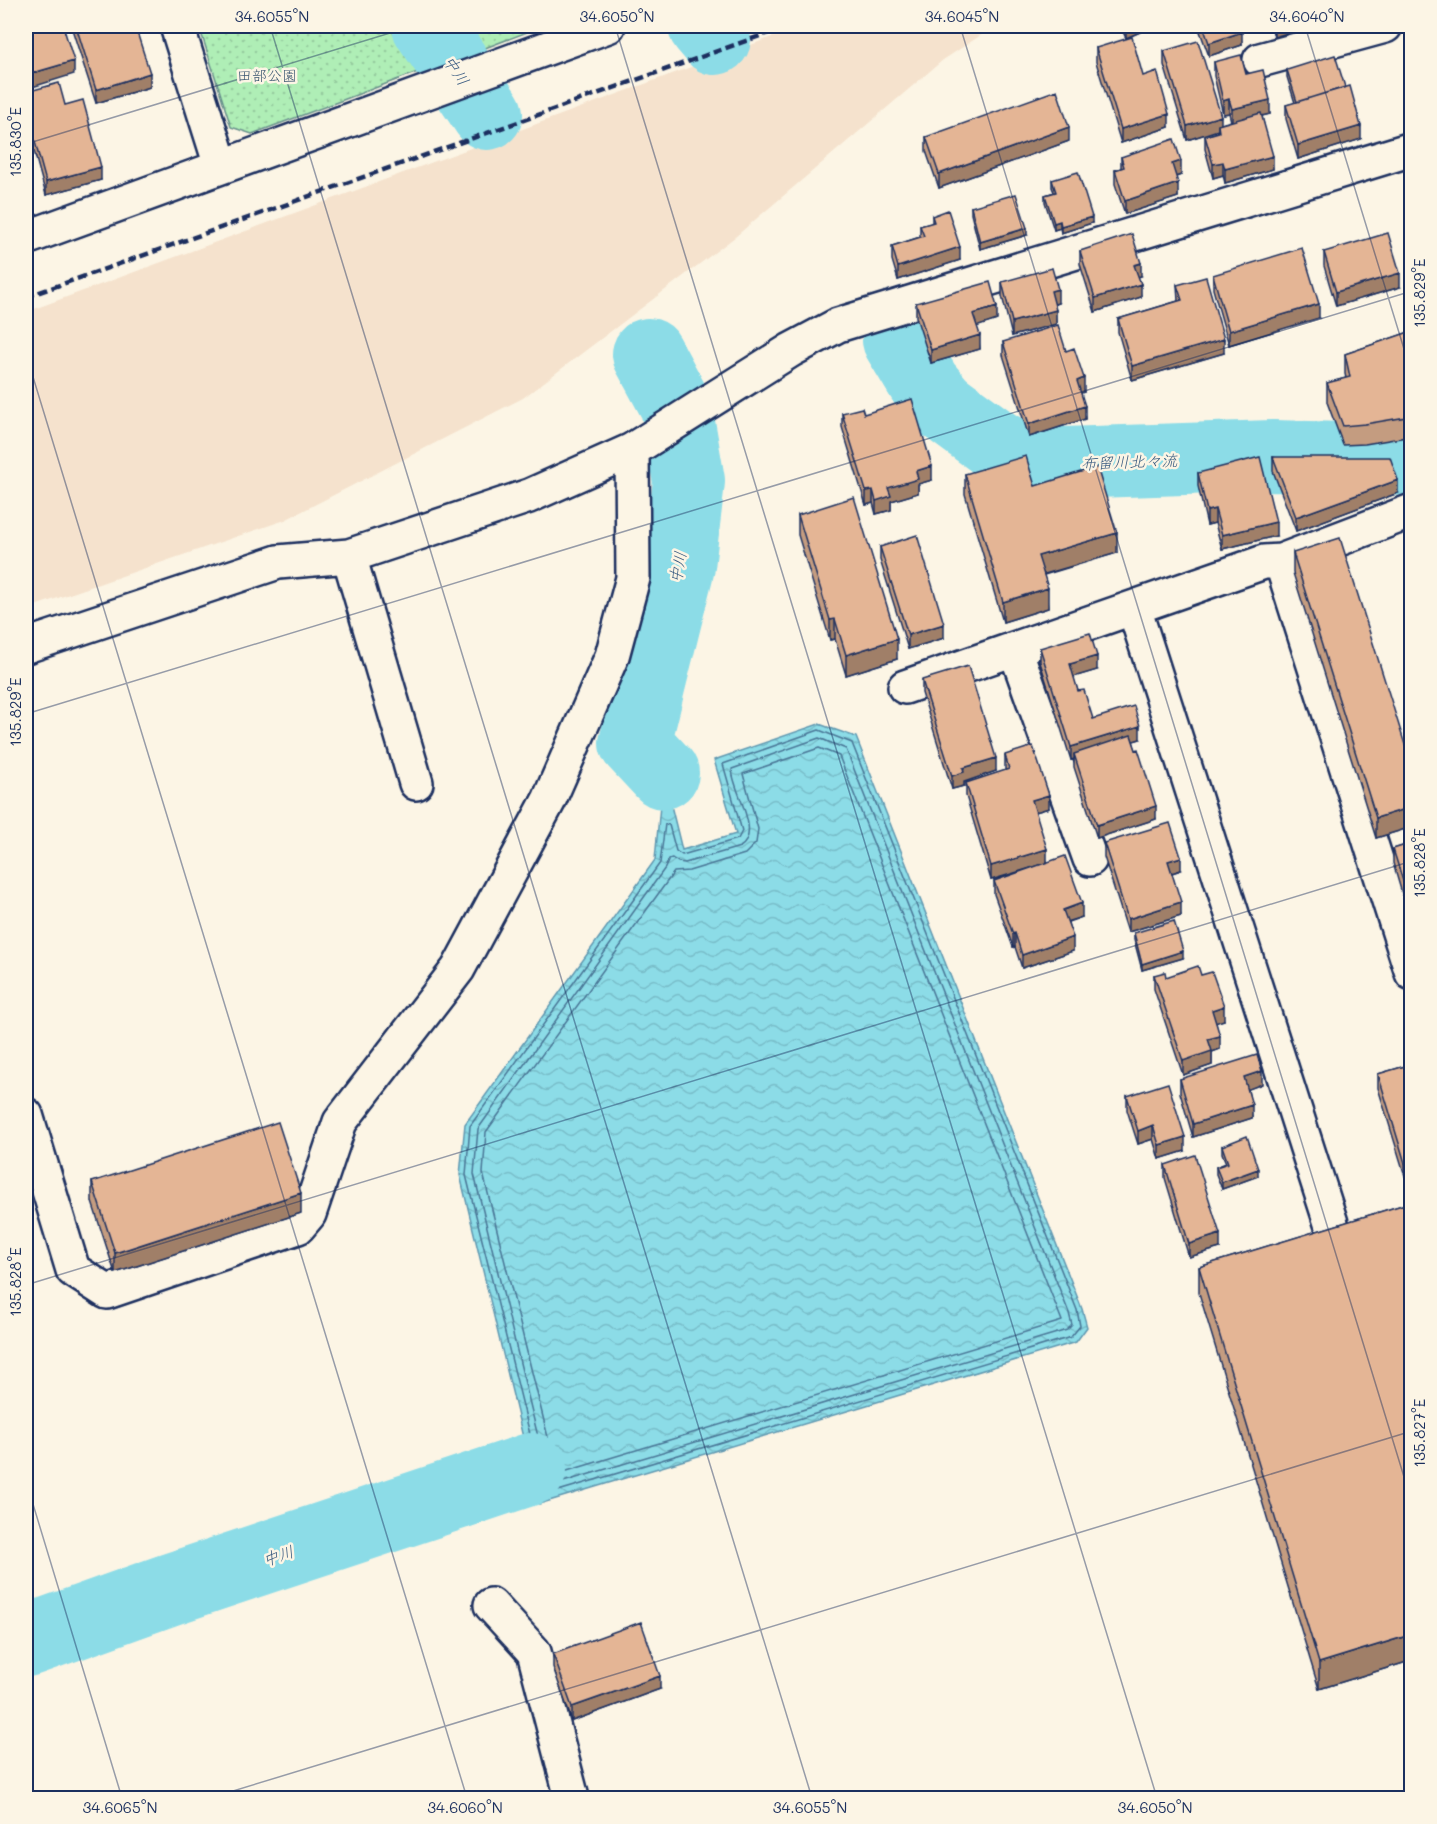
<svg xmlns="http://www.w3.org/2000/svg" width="1437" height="1824" viewBox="0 0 1437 1824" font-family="Mali,'Klee One',sans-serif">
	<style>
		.built { fill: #f5e2cd }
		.park { fill: url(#park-dots); stroke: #658e8a; stroke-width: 1.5 }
		.water { fill: url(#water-waves); stroke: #5f97b0; stroke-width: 1.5 }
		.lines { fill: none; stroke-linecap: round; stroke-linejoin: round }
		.shore { stroke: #487495; stroke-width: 1.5 }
		.river { stroke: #8cdce7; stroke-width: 72 }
		.street-casing { stroke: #1b2f5e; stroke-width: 38 }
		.street { stroke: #fcf5e5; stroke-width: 33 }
		.rail { stroke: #1b2f5e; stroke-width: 4.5; stroke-dasharray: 9 4.5; stroke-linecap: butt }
		.wall { fill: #c49c80; stroke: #1b2f5e; stroke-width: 1.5 }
		.shaded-wall { fill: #a07f68; stroke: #1b2f5e; stroke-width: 1.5 }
		.building { fill: #e4b595; stroke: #1b2f5e; stroke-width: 1.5 }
		.ticks { fill: none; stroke: #1b2f5e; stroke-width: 1.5; stroke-opacity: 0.45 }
		.labels { text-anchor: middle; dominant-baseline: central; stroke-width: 5; stroke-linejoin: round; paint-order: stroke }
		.park-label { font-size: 15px; fill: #395570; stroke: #fcf5e5 }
		.water-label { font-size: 16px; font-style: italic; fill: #375a80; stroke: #fcf5e5 }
		.neatline { fill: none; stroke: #1b2f5e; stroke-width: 2 }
		.ticks-label { font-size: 15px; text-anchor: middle; fill: #1b2f5e }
	</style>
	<defs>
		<pattern id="park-dots" width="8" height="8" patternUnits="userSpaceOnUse" patternTransform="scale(1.5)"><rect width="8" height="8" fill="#afeeb6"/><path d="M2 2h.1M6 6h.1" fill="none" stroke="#96cc9f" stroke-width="1.8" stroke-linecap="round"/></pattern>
		<pattern id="water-waves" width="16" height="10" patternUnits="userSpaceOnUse" patternTransform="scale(1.5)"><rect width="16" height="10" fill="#8cdce7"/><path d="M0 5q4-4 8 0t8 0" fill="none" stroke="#78bdc9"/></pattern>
	</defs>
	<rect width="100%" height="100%" fill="#fcf5e5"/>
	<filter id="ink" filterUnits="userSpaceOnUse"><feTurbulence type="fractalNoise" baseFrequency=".0167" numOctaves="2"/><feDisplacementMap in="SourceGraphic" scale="12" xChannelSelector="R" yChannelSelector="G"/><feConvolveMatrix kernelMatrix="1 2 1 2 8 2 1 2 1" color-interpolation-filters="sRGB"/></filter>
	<g filter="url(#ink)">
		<path class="built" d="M802 26H995L943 60 735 237 523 398 285 520 26 609V312Z"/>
		<path class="park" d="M199 26H407L431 67 252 134 231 127Z
			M439 26H543L459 58Z"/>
		<path class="water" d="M819 724 856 737 1082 1309 1087 1327 1076 1342 539 1504 460 1175 465 1124 655 860 663 773 682 850 736 834 714 760Z"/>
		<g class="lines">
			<path class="shore" d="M819 730 852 743 1077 1310 1080 1326 1071 1337 545 1495 466 1175 470 1126 660 863 665 824 669 825 676 851 682 855 738 839 742 831 723 764Z
				M819 738 846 749 1069 1313 1072 1325 1067 1330 550 1486 474 1174 478 1129 665 868 669 859 672 858 678 862 685 863 740 847C763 833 732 789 732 769Z
				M819 748 839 756 1062 1321 557 1474 483 1173 486 1132 674 872 689 871 745 854 756 843 758 829 743 774Z"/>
			<path class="river" d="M428 26 487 114
				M704 26 715 39
				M898 340 925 385 942 405 999 447 1029 460 1065 463 1273 456 1412 460
				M648 354 676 406 689 481 679 566 635 743 663 773
				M26 1641 168 1590 531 1469"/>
			<g class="street-casing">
				<path id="street" d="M177 26 221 166
					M1260 60 1385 26
					M26 238 608 26
					M349 556 416 783
					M1281 561 1412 973
					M1134 608 1331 1223
					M26 646 278 562 349 556 529 496 632 450 791 350 838 325 1412 149
					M1015 649 1090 859
					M905 687 1264 562 1281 561 1412 511
					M26 1115 73 1270 107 1292 298 1227 309 1214 340 1122 458 969 549 800 612 656 633 578 632 450
					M491 1605 534 1652 572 1798"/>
			</g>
			<use href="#street" class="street"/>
			<path class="rail" d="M26 297 788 26"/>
		</g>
		<path class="wall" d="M71 26H135L150 87 96 103Z
			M1120 26H1154L1126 38Z
			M1198 26H1240L1242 45 1209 56Z
			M1271 26H1311L1274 37Z
			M1096 48 1143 76 1169 127 1121 143 1096 62Z
			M1164 51 1221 124 1231 121 1229 113 1223 114 1214 76V62L1246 74 1270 114 1262 116 1273 169 1225 183 1223 175 1213 178 1205 149V136L1218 132V130L1187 140 1164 65Z
			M1287 70 1361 139 1298 159 1286 119V105L1295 103 1287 77Z
			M26 92 65 105 101 180 46 195 26 122Z
			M926 137 1069 141 939 188 926 151Z
			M1121 157 1181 175 1176 177 1178 197 1125 214 1115 184V170L1121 168Z
			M1052 180 1092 223 1061 233 1060 228 1054 230 1045 202V195L1054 192 1052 187Z
			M971 207 1027 235 980 249 971 214Z
			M932 216 960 260 898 280 892 260V246L920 237V226L932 223Z
			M1080 251 1141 276 1138 277 1141 297 1095 312 1080 264Z
			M1324 252 1400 287 1336 306 1324 266Z
			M1213 275 1319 318 1229 345 1213 289Z
			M1002 282 1058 303 1055 304 1056 324 1012 336 1002 296Z
			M1177 285 1224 353 1132 380 1118 332V319L1178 301Z
			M916 303 997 320 977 326 980 349 931 363 916 317Z
			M1412 331V436L1365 444 1343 445 1327 402V383L1346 378 1345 374V354Z
			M1003 342 1066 351 1084 392 1081 393 1085 419 1029 437 1003 355Z
			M842 413 864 414 932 480 918 484V493L891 501V510L876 514 873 503 866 505 842 427Z
			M1273 457 1398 493 1296 531 1273 471Z
			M1198 473 1276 536 1222 549 1215 523 1207 525 1198 486Z
			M965 474 1035 486 1117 553 1044 575 1048 608 1003 622 965 494Z
			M798 515 897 659 846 675 835 639 830 640 798 535Z
			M880 547 944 638 908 649 880 560Z
			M1293 553 1412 767V827L1376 838 1293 573Z
			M1040 648 1097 670 1073 677 1078 691 1093 719 1140 739 1133 741 1156 819 1097 838 1074 767V759L1071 760 1040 662Z
			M922 680 996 771 964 782V786L952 789 922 693Z
			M1005 755 1049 808 1035 812 1047 862 1082 917 1068 922 1073 951 1022 968 1015 947H1013L994 894V881L1031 868 991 880 966 796V783L1005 771Z
			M1104 843 1181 870 1172 873 1181 916 1128 932 1104 857Z
			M1412 843V932L1406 916V907L1393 863V849Z
			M1134 933 1183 958 1142 970 1134 940Z
			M1154 975 1166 977 1201 975 1224 1020 1216 1022 1220 1049 1212 1052V1065L1183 1075 1154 989Z
			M1412 1064V1175L1405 1176 1378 1088V1074Z
			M1180 1079 1262 1084 1248 1089 1252 1118 1193 1137 1180 1093Z
			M1127 1096 1185 1151 1159 1159 1153 1139 1138 1144 1127 1110Z
			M1222 1146 1258 1176 1222 1189 1216 1174V1167L1226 1163 1222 1153Z
			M1165 1165 1220 1248 1189 1257 1165 1178Z
			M92 1182 301 1213 115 1273 92 1202Z
			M1412 1202V1666L1410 1661 1319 1689 1199 1293V1267Z
			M553 1654 660 1689 572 1721 553 1667Z"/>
		<path class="shaded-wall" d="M1138 26H1154L1126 38V31Z
			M1274 26H1311L1274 37Z
			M1242 32V45L1209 56V43Z
			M74 61V74L26 89V75Z
			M150 73V87L96 103V90Z
			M1229 99V113L1223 114V101Z
			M1270 100V114L1232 123V109Z
			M1169 114V127L1121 143V129Z
			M1221 116V129L1218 125V130L1187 140V126Z
			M1361 126V139L1298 159V145Z
			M1069 127V141L939 188V174Z
			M1273 156V169L1225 183V169Z
			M1181 161V175L1172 178V164Z
			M1223 162V175L1213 178V164Z
			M101 167V180L46 195V182Z
			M1178 183V197L1125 214V201Z
			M1092 217V223L1061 233V226Z
			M1060 221V228L1054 230V223Z
			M1027 228V235L980 249V242Z
			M960 247V260L898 280V267Z
			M1141 263V276L1134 278V265Z
			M1400 273V287L1336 306V292Z
			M1141 284V297L1095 312V298Z
			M1058 289V303L1051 305V291Z
			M1319 304V318L1229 345V331Z
			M997 307V320L973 328V314Z
			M1056 310V324L1012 336V322Z
			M980 335V349L931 363V350Z
			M1224 339V353L1132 380V366Z
			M1084 378V392L1077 394V381Z
			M1085 406V419L1029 437V424Z
			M932 466V480L918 484V493L891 501V510L876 514V501L888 488 916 471Z
			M1398 480V493L1296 531V517Z
			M873 490V503L866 505V491Z
			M1215 509V523L1207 525V511Z
			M1276 522V536L1222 549V535Z
			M1117 533V553L1038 576V556Z
			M1048 588V608L1003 622V602Z
			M835 619V639L830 640V620Z
			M944 624V638L908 649V635Z
			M897 639V659L846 675V655Z
			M1097 656V670L1070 678V664Z
			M1140 726V739L1076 759 1074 754V759L1071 760V747Z
			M996 758V771L964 782V786L952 789V776L963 768Z
			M1049 795V808L1032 813V800Z
			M1156 806V819L1097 838V825Z
			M1412 807V827L1376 838V818Z
			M1047 849V863L991 880V866Z
			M1181 857V870L1168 874V861Z
			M1412 896V909L1408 906V897Z
			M1181 902V916L1128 932V919Z
			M1082 903V917L1063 923V910Z
			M1015 933V947H1013V934Z
			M1073 937V951L1022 968V955Z
			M1183 951V958L1142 970V964Z
			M1224 1006V1020L1212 1024V1010Z
			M1220 1036V1049L1212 1052V1065L1183 1075V1061L1208 1039Z
			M1262 1071V1084L1244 1091V1077Z
			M1252 1105V1118L1193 1137V1124Z
			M1153 1125V1139L1138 1144V1131Z
			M1185 1137V1151L1159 1159V1145Z
			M1412 1161V1175L1405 1176V1163Z
			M1258 1169V1176L1222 1189V1182Z
			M301 1193V1213L115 1273V1253Z
			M1220 1234V1248L1189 1257V1244Z
			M1410 1635V1661L1319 1689V1663Z
			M660 1676V1689L572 1721V1707Z"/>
		<path class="building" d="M26 26H63L74 61 26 75Z
			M76 26H135L150 73 96 90Z
			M1123 26H1138L1126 31Z
			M1203 26H1240L1242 32 1209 43Z
			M1132 37 1143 76 1157 71 1169 114 1121 129 1096 48Z
			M1198 41 1221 116 1187 126 1164 51Z
			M1241 55 1246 74 1263 70 1270 100 1232 109 1229 99 1223 101 1214 62Z
			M1335 55 1345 87 1297 102 1287 70Z
			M59 83 65 105 83 100 101 167 46 182 26 109V92Z
			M1350 86 1361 126 1298 145 1286 105Z
			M1057 90 1069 127 939 174 926 137Z
			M1261 113 1273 156 1225 169 1223 162 1213 164 1205 136 1219 132 1218 125Z
			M1174 139 1181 161 1172 164 1178 183 1125 201 1115 170 1124 167 1121 157Z
			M1078 172 1092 217 1061 226 1060 221 1054 223 1045 195 1056 192 1052 180Z
			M1016 194 1027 228 980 242 971 207Z
			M948 210 960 247 898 267 892 246 924 236 920 226 934 222 932 216Z
			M1388 233 1400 273 1336 292 1324 252Z
			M1132 234 1141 263 1134 265 1141 284 1095 298 1080 251Z
			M1302 248 1319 304 1229 331 1213 275Z
			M1052 268 1058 289 1051 291 1056 310 1012 322 1002 282Z
			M1206 277 1224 339 1132 366 1118 319 1182 300 1177 285Z
			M990 282 997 307 973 314 980 335 931 350 916 303Z
			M1058 325 1066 351 1074 348 1084 378 1077 381 1085 406 1029 424 1003 342Z
			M1412 331V416L1365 424 1343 426 1327 383 1350 377 1345 354Z
			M912 399 932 466 916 471 918 479 888 488 891 496 876 501 873 490 866 491 842 413 862 408 864 414Z
			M1026 456 1035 486 1097 467 1117 533 1038 556 1048 588 1003 602 965 474Z
			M1260 457 1276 522 1222 535 1215 509 1207 511 1198 473Z
			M1273 457H1390L1398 480 1296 517Z
			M854 497 897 639 846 655 835 619 830 620 798 515Z
			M917 535 944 624 908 635 880 547Z
			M1340 538 1412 767V807L1376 818 1293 553Z
			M1090 633 1097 656 1070 664 1078 691 1084 690 1093 719 1134 706 1140 726 1071 747 1040 648Z
			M968 666 996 758 963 768 964 772 952 776 922 680Z
			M1131 735 1136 750 1138 749 1156 806 1097 825 1074 754Z
			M1033 746 1049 795 1032 800 1047 849 991 866 966 783 1009 769 1005 755Z
			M1170 823 1181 857 1168 861 1181 902 1128 919 1104 843Z
			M1412 843V896L1408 897 1393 849Z
			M1065 856 1082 903 1063 910 1073 937 1022 955 1015 933 1013 934 994 881Z
			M1412 901V919L1406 902Z
			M1174 921 1183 951 1142 964 1134 933Z
			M1198 966 1201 975 1212 972 1224 1006 1212 1010 1220 1036 1208 1039 1212 1051 1183 1061 1154 975 1165 972 1166 977Z
			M1257 1055 1262 1071 1244 1077 1252 1105 1193 1124 1180 1079Z
			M1412 1064V1161L1405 1163 1378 1074Z
			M1168 1083 1185 1137 1159 1145 1153 1125 1138 1131 1127 1096Z
			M278 1122 301 1193 115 1253 92 1182Z
			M1247 1136 1258 1169 1222 1182 1216 1167 1228 1163 1222 1146Z
			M1195 1155 1220 1234 1189 1244 1165 1165Z
			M1412 1202V1640L1410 1635 1319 1663 1199 1267Z
			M641 1622 660 1676 572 1707 553 1654Z"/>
	</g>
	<path class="ticks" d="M270 26 812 1798M615 26 1157 1798M960 26 1412 1503M1305 26 1412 375M26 144 413 26M26 354 467 1798M26 714 1412 291M26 1285 1412 861M26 1481 122 1798M210 1798 1412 1431"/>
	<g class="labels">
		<g class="park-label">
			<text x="267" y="75">田部公園</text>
		</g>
		<g class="water-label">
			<text transform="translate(457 70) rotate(56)">中川</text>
			<text transform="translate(1129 461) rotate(-2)">布留川北々流</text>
			<text transform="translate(677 567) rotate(-80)">中川</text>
			<text transform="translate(278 1555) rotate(-19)">中川</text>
		</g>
	</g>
	<rect width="1437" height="1824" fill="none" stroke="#fcf5e5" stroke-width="66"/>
	<rect x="33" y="33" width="1371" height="1758" class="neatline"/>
	<g class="ticks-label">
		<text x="272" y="22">34.6055°N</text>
		<text x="617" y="22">34.6050°N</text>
		<text x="962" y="22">34.6045°N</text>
		<text x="1307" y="22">34.6040°N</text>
		<text transform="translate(16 142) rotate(-90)" y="5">135.830°E</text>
		<text transform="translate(1420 293) rotate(-90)" y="5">135.829°E</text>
		<text transform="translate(16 712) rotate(-90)" y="5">135.829°E</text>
		<text transform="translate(1420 863) rotate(-90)" y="5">135.828°E</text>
		<text transform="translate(16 1282) rotate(-90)" y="5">135.828°E</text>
		<text transform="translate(1420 1433) rotate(-90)" y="5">135.827°E</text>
		<text x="120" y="1813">34.6065°N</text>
		<text x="465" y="1813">34.6060°N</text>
		<text x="810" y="1813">34.6055°N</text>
		<text x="1155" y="1813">34.6050°N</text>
	</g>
</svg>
